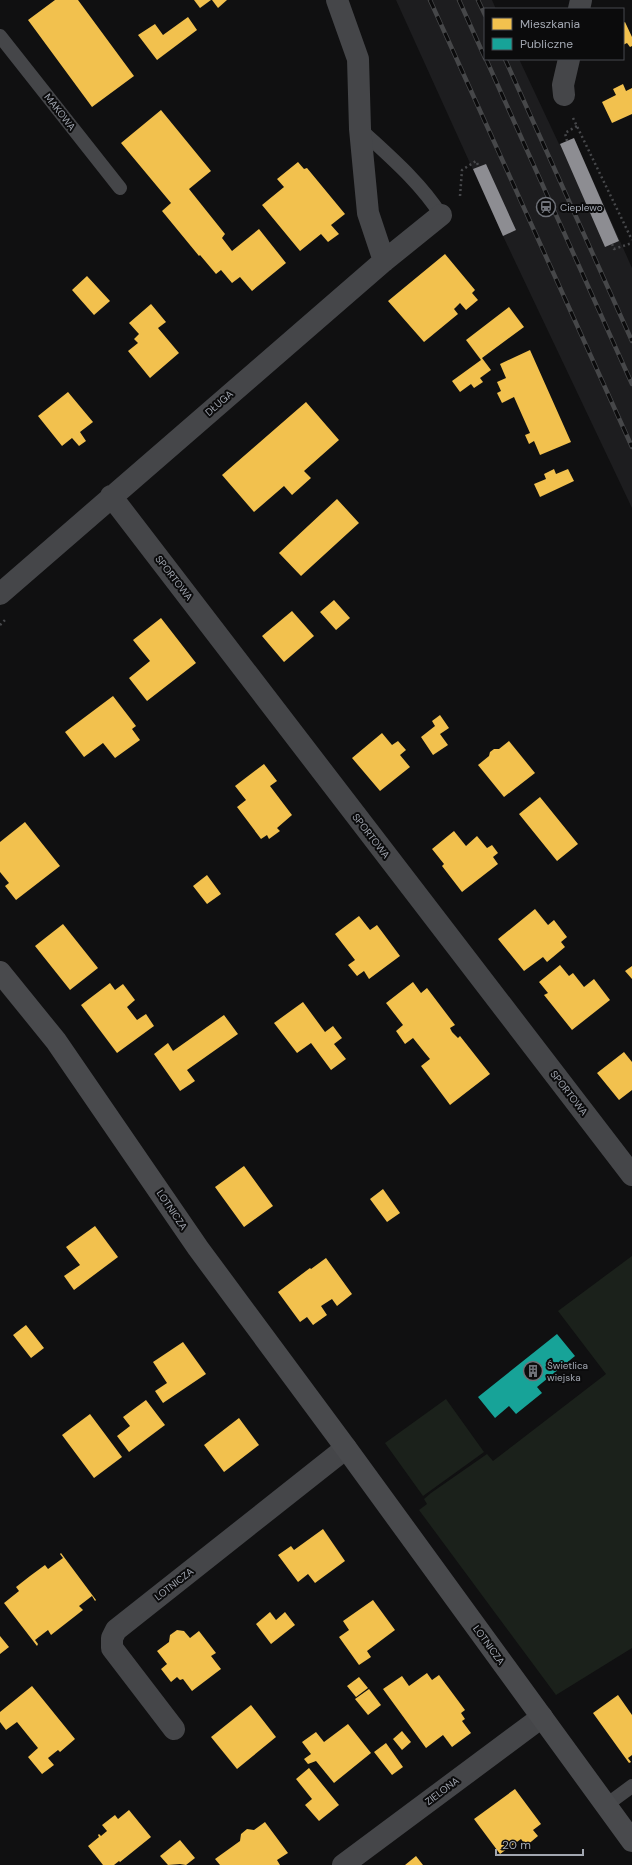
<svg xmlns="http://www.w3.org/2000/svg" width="632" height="1865" viewBox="0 0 632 1865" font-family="'DM Sans',sans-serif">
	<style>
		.built { fill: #1d1d1f }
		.green { fill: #1b211b }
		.homes { fill: #f2c14e }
		.public { fill: #17a398 }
		.industry { fill: #8d8d92 }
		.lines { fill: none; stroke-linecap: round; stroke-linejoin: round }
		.path { stroke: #47484b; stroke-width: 2.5; stroke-dasharray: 2 3; stroke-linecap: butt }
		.lane { stroke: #454649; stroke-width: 14 }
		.street { stroke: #454649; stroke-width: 22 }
		.secondary { stroke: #494a4d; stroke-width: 22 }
		.rail-casing { stroke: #464749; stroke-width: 4.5 }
		.rail { stroke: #0b0b0c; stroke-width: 3; stroke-dasharray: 9; stroke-linecap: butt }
		.labels { text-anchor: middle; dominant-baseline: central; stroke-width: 4; stroke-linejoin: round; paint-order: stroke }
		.street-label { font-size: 10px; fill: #a2a7b1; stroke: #0b0b0c }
		.poi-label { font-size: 10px; fill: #a2a7b1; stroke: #0b0b0c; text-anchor: start }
	</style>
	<rect width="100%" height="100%" fill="#101011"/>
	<path class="built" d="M396 0H492L496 9H485V59H519L559 144 574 138 632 268V508L503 236Z"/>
	<path class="green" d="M632 1256V1648L556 1695 419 1510 427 1504 424 1499 431 1493 487 1454 493 1461 606 1374 558 1311Z
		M446 1399 484 1452 423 1496 385 1443Z"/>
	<path class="homes" d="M55 0H78L134 76 92 107 28 20Z
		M194 0H211L200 8Z
		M212 0H227L218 8Z
		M188 17 197 30 157 60 138 35 155 24 163 35Z
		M625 22 632 37V46L630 47 627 43 623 45V23Z
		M623 84 626 91 632 88V114L612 123 602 102 616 95 613 89Z
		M161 110 211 171 189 189 225 234 222 238 232 251 259 229 286 263 252 291 240 277 232 283 221 270 216 274 200 255 199 256 162 211 171 203 121 143Z
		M298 162 304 169 307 168 345 214 331 225 339 234 328 242 321 234 300 251 262 205 284 187 277 179Z
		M445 254 475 290 472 293 478 300 466 310 460 303 454 309 458 314 424 342 388 301Z
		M87 276 110 301 94 315 72 290Z
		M151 304 166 322 158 328 179 353 150 378 128 351 138 343 134 339 139 334 129 323Z
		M509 307 524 327 482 358 491 370 480 378 483 382 474 388 471 384 460 392 452 381 481 360 466 340Z
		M530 350 571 442 540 455 534 441 529 444 525 435 530 433 514 397 502 403 497 393 501 391 497 382 506 378 500 364Z
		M68 392 93 422 80 432 86 441 79 446 72 438 62 446 38 416Z
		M306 402 339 440 304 471 311 478 292 495 284 486 254 512 222 475Z
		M554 469 556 474 568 469 574 481 540 497 534 484 546 479 544 474Z
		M337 499 359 523 301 576 279 553Z
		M334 600 350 618 336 630 320 612Z
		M292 611 314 636 284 662 262 636Z
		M161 618 196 663 147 701 129 678 150 661 133 640Z
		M113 696 136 726 132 729 140 740 115 758 103 743 84 757 65 732Z
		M440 715 449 728 440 734 448 745 433 755 421 737 435 726 432 721Z
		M382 733 392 745 398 741 406 750 400 755 410 767 380 791 352 758Z
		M509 741 535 773 504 797 478 765 489 756 490 752 494 749H499Z
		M264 764 277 781 270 786 292 815 277 828 280 831 269 839 267 835 261 839 237 807 246 800 235 786Z
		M540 797 578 844 557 861 519 814Z
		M25 822 60 866 16 900 5 886 9 883 0 872V842Z
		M454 831 466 846 477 836 487 848 492 845 498 853 493 857 498 864 462 892 442 866 444 864 432 849Z
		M207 875 221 894 207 904 193 886Z
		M535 909 548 925 554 920 567 937 561 942 565 947 547 962 543 957 524 971 498 939Z
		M359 916 370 930 377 925 400 956 369 979 364 971 357 976 348 965 355 960 335 934Z
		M63 924 98 968 70 990 35 946Z
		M560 965 569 976 573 973 584 987 594 979 610 1000 572 1030 544 995 548 993 539 982Z
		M632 966V979L625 971Z
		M413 982 421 993 427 988 455 1025 450 1028 452 1032 458 1038 460 1036 490 1074 450 1105 421 1066 430 1059 425 1053 413 1038 405 1044 396 1031 403 1025 386 1003Z
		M110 983 115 990 123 984 135 1000 127 1007 137 1020 146 1014 154 1026 117 1053 81 1005Z
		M303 1002 325 1032 333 1026 342 1038 334 1044 346 1059 331 1070 311 1043 297 1053 274 1023Z
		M224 1015 238 1034 187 1070 195 1081 180 1091 154 1054 168 1043 173 1051Z
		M624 1052 632 1062V1090L619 1100 597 1073Z
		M244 1166 273 1206 244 1227 215 1187Z
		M383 1189 400 1213 387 1222 370 1199Z
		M95 1226 118 1257 74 1290 64 1276 80 1265 66 1247Z
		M326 1258 352 1294 337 1306 332 1299 321 1306 327 1315 313 1325 307 1317 300 1322 278 1292 310 1268 311 1269Z
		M26 1325 44 1348 31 1358 13 1335Z
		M183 1342 206 1374 163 1403 155 1391 167 1383 153 1362Z
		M146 1400 165 1425 129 1452 117 1436 130 1426 123 1417Z
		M90 1414 122 1457 94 1478 62 1435Z
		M239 1418 259 1445 224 1472 204 1445Z
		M323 1529 345 1561 315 1583 308 1574 298 1582 278 1555 291 1546 294 1550Z
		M61 1553 96 1600 95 1601 92 1596 79 1606 83 1610 51 1635 48 1630 35 1640 38 1644 37 1646 4 1603 19 1591 16 1587 30 1576 45 1565 48 1569 63 1558 60 1554Z
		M373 1600 395 1630 367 1651 371 1657 359 1665 339 1637 349 1630 343 1621Z
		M270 1612 276 1620 285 1612 295 1625 271 1644 256 1624Z
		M177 1630 184 1631 190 1638 199 1631 216 1653 211 1656 221 1669 192 1691 183 1679 180 1680 177 1677 171 1682 161 1669 167 1664 157 1651 169 1642 170 1635Z
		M0 1636 9 1647 0 1654Z
		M427 1673 432 1680 439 1675 465 1710 461 1713 465 1719 462 1721 471 1733 452 1747 443 1735 426 1748 383 1689 402 1676 409 1686Z
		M359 1677 368 1688 356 1697 347 1686Z
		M32 1686 75 1739 60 1752 58 1750 48 1758 54 1765 42 1774 28 1757 38 1748 17 1722 6 1730 0 1722V1712Z
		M369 1689 381 1705 368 1715 355 1699Z
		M618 1695 632 1715V1755L628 1758 631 1762 629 1763 593 1713Z
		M251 1705 276 1737 237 1769 211 1737Z
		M348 1724 371 1753 334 1783 316 1761 308 1764 304 1759 311 1754 302 1742 316 1732 324 1742Z
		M402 1731 411 1742 402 1750 393 1739Z
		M386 1743 403 1767 392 1775 374 1752Z
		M309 1768 339 1805 319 1821 305 1805 312 1799 296 1779Z
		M515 1789 541 1824 533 1830 538 1836 526 1846 521 1839 500 1854 474 1819Z
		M129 1810 151 1837 120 1862 119 1861 114 1865H103L88 1846 99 1837 98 1835 99 1834 101 1836 107 1831 102 1825 115 1815 118 1819Z
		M265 1822 288 1853 277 1860 280 1865H220L215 1859 240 1841 241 1834 247 1829 254 1830Z
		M180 1840 195 1858 186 1865 180 1864 168 1865 160 1856Z
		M416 1856 423 1865H405Z"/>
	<path class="public" d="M557 1334 575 1356 537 1387 542 1393 516 1414 509 1406 495 1418 478 1397Z"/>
	<path class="industry" d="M574 138 619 241 605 247 560 144Z
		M486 164 516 230 503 236 473 169Z"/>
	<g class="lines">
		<path class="path" d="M573 118 632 240
			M567 141 565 133 577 126
			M460 196 462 170 476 161 479 167
			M612 244 614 249 632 243
			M0 625 5 620"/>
		<path class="lane" d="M0 36 120 188
			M360 129C389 156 419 181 441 215
			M605 1806 632 1786"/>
		<path class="street" d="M337 0 358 59 360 129 368 213 384 261
			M579 9 581 0
			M564 95 563 85 569 59
			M111 496 632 1175
			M0 594 384 261 441 215
			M174 1729 112 1648V1638L116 1630 346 1448
			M343 1865 542 1717"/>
		<path class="secondary" d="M0 972 56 1041 198 1248 346 1448 632 1841"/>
		<g class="rail-casing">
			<path id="rail" d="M430 0 632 447
				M459 0 485 58
				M478 0 485 15
				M486 59 632 384
				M505 59 632 341"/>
		</g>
		<use href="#rail" class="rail"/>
	</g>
	<defs>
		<g id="station-ring" transform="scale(1)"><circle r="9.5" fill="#0b0b0c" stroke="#6f7279" stroke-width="1.5"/><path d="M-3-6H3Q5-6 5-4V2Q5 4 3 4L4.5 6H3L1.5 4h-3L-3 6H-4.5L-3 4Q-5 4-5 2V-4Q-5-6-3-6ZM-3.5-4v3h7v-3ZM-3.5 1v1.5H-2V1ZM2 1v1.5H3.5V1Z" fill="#6f7279"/></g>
		<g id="building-ring" transform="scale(1)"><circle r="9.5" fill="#0b0b0c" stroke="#6f7279" stroke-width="1.5"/><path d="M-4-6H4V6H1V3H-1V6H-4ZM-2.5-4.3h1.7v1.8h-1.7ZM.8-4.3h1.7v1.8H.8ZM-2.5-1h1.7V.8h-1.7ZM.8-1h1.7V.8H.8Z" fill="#6f7279"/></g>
	</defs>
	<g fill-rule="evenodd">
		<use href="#station-ring" x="546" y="207"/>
		<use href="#building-ring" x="533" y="1371"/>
	</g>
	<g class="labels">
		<g class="street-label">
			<text transform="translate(60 112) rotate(52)">MAKOWA</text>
			<text transform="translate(219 403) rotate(-41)">DŁUGA</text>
			<text transform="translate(174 578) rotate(52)">SPORTOWA</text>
			<text transform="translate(371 836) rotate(52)">SPORTOWA</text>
			<text transform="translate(569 1093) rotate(52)">SPORTOWA</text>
			<text transform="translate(172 1210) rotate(56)">LOTNICZA</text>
			<text transform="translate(174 1584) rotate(-38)">LOTNICZA</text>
			<text transform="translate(489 1645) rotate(54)">LOTNICZA</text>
			<text transform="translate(442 1791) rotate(-37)">ZIELONA</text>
		</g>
		<g class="poi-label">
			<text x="560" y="207">Cieplewo</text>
			<text x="547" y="1365">Świetlica<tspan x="547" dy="12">wiejska</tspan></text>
		</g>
	</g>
	<rect x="484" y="8" width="140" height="52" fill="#0b0b0c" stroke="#47494e"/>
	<rect x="492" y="18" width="20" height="12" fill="#f2c14e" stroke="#47494e"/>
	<text x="520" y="28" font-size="12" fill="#a2a7b1">Mieszkania</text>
	<rect x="492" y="38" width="20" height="12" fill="#17a398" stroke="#47494e"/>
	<text x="520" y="48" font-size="12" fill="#a2a7b1">Publiczne</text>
	<path d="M496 1849v6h87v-6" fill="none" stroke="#a2a7b1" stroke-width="2"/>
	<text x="502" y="1849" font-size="12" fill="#a2a7b1" stroke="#0b0b0c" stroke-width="3" paint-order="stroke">20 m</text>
</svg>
